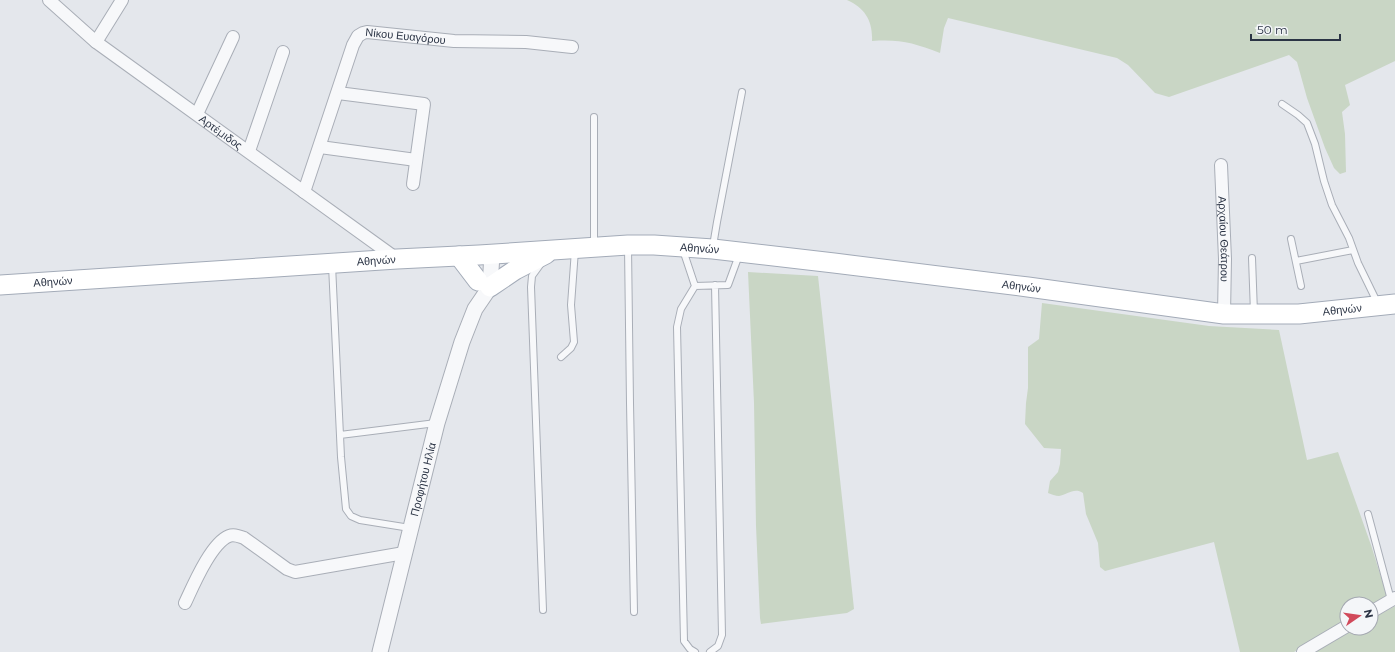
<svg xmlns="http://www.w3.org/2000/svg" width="1395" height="652" viewBox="0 0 1395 652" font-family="Montserrat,sans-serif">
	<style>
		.green { fill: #c9d6c5 }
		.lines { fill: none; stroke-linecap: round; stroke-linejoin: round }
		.service-casing { stroke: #a9aeb7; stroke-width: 8 }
		.minor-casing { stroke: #a9aeb7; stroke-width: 14 }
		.tertiary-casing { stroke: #a9aeb7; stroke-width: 17 }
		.primary-casing { stroke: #a3abb8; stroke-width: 21 }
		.service { stroke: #f7f8fa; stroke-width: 6 }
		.minor { stroke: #f7f8fa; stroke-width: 12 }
		.tertiary { stroke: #f7f8fa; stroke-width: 15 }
		.primary { stroke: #fff; stroke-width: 19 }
		.labels { text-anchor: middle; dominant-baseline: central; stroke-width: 3; stroke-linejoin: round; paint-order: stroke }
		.street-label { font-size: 11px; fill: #2b3445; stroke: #f4f6f9 }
	</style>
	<rect width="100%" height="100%" fill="#e4e7ec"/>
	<path class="green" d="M847 0H1395V61L1345 85 1350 105 1342 112 1345 134 1346 172 1340 174 1334 168 1325 148 1307 98 1297 62 1289 55 1169 97 1155 93 1128 65 1117 58 948 18 944 28 940 53C914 43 900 39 872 41 873 21 865 8 847 0Z
		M748 272 818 276 852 590 854 609 847 613 761 624 760 618 756 526 754 403Z
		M1042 303 1209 326 1279 330 1307 460 1338 452 1371 545 1386 593 1390 597 1371 607V604H1347V620L1294 652H1240L1214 542 1105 571 1100 567 1098 543 1086 514 1083 493C1074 487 1067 495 1059 496 1056 496 1051 494 1048 493L1050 481 1058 472 1060 464 1061 449 1044 448 1025 424 1026 403 1028 388V347L1039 339Z
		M1395 606V652H1315L1355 628H1371V619Z"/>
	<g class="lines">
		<g class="service-casing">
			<path id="service" d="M1282 104 1298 115 1307 123 1315 144 1324 181 1332 205 1349 238 1358 263 1377 302
				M594 117V246
				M1291 239 1301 286
				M713 246 717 222 742 92
				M628 247 630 403 634 612
				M683 250 695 286 728 285 739 255
				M1252 258 1254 313
				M1296 261 1353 250
				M332 265 341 457 346 509 351 516 360 520 410 528
				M540 265 532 276 531 287 543 610
				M561 357 571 348 574 342 571 305 575 250
				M340 435 436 423
				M1368 514 1391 600
				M695 652 690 649 684 641 677 327 681 309 695 286
				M710 652 718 646 722 635 715 285"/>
		</g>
		<g class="minor-casing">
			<g id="minor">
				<path id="s1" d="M49 0 96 42 397 259"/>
				<path d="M96 42 122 0"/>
				<path d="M338 93 424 104 413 184"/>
				<path d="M197 114 233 37"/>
				<path d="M320 147 416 160"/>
				<path d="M249 151 283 52"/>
				<path id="s2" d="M1221 165 1225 259 1224 314"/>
				<path id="s3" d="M304 192 353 45 358 36 363 33 367 32 454 41 526 42 572 47"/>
				<path d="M185 603C193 586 211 543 229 536 234 534 238 536 244 538L287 569 295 572 404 553"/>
				<path d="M1371 612 1395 598"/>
				<path d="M1303 652 1347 626"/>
			</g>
		</g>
		<g class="tertiary-casing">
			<g id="tertiary">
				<path id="s4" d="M380 652 437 423 462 342 475 309 490 287 492 254"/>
			</g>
		</g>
		<g class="primary-casing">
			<g id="primary">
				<path d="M459 256 478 281"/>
				<path id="s5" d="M0 285 397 259 479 255 628 245H654L713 249 834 263 1028 287 1224 314H1299L1395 304"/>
				<path d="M490 287 515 270 546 254"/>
			</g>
		</g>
		<use href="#service" class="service"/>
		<use href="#minor" class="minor"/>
		<use href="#tertiary" class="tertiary"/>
		<use href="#primary" class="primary"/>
	</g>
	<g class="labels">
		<g class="street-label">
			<text stroke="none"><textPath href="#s3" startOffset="214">Νίκου Ευαγόρου</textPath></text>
			<text stroke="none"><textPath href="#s1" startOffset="217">Αρτέμιδος</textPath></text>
			<text stroke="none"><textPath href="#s2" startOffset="74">Αρχαίου Θεάτρου</textPath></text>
			<text stroke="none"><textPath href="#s5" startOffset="701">Αθηνών</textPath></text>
			<text stroke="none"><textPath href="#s5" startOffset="377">Αθηνών</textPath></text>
			<text stroke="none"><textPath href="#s5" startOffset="53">Αθηνών</textPath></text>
			<text stroke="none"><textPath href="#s5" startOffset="1025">Αθηνών</textPath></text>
			<text stroke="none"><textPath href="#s5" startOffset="1348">Αθηνών</textPath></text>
			<text stroke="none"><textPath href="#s4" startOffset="178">Προφήτου Ηλία</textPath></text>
		</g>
	</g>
	<g transform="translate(1359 616) rotate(77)"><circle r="19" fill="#f4f6f9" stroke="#a4a8b1"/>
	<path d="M0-3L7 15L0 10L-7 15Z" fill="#d1495b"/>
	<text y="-6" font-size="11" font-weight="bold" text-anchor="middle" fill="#2b3445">N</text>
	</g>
	<path d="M1251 34v6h89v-6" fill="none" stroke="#2b3445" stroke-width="2"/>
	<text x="1257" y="34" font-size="12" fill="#2b3445" stroke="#f4f6f9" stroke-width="3" paint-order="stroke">50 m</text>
</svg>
